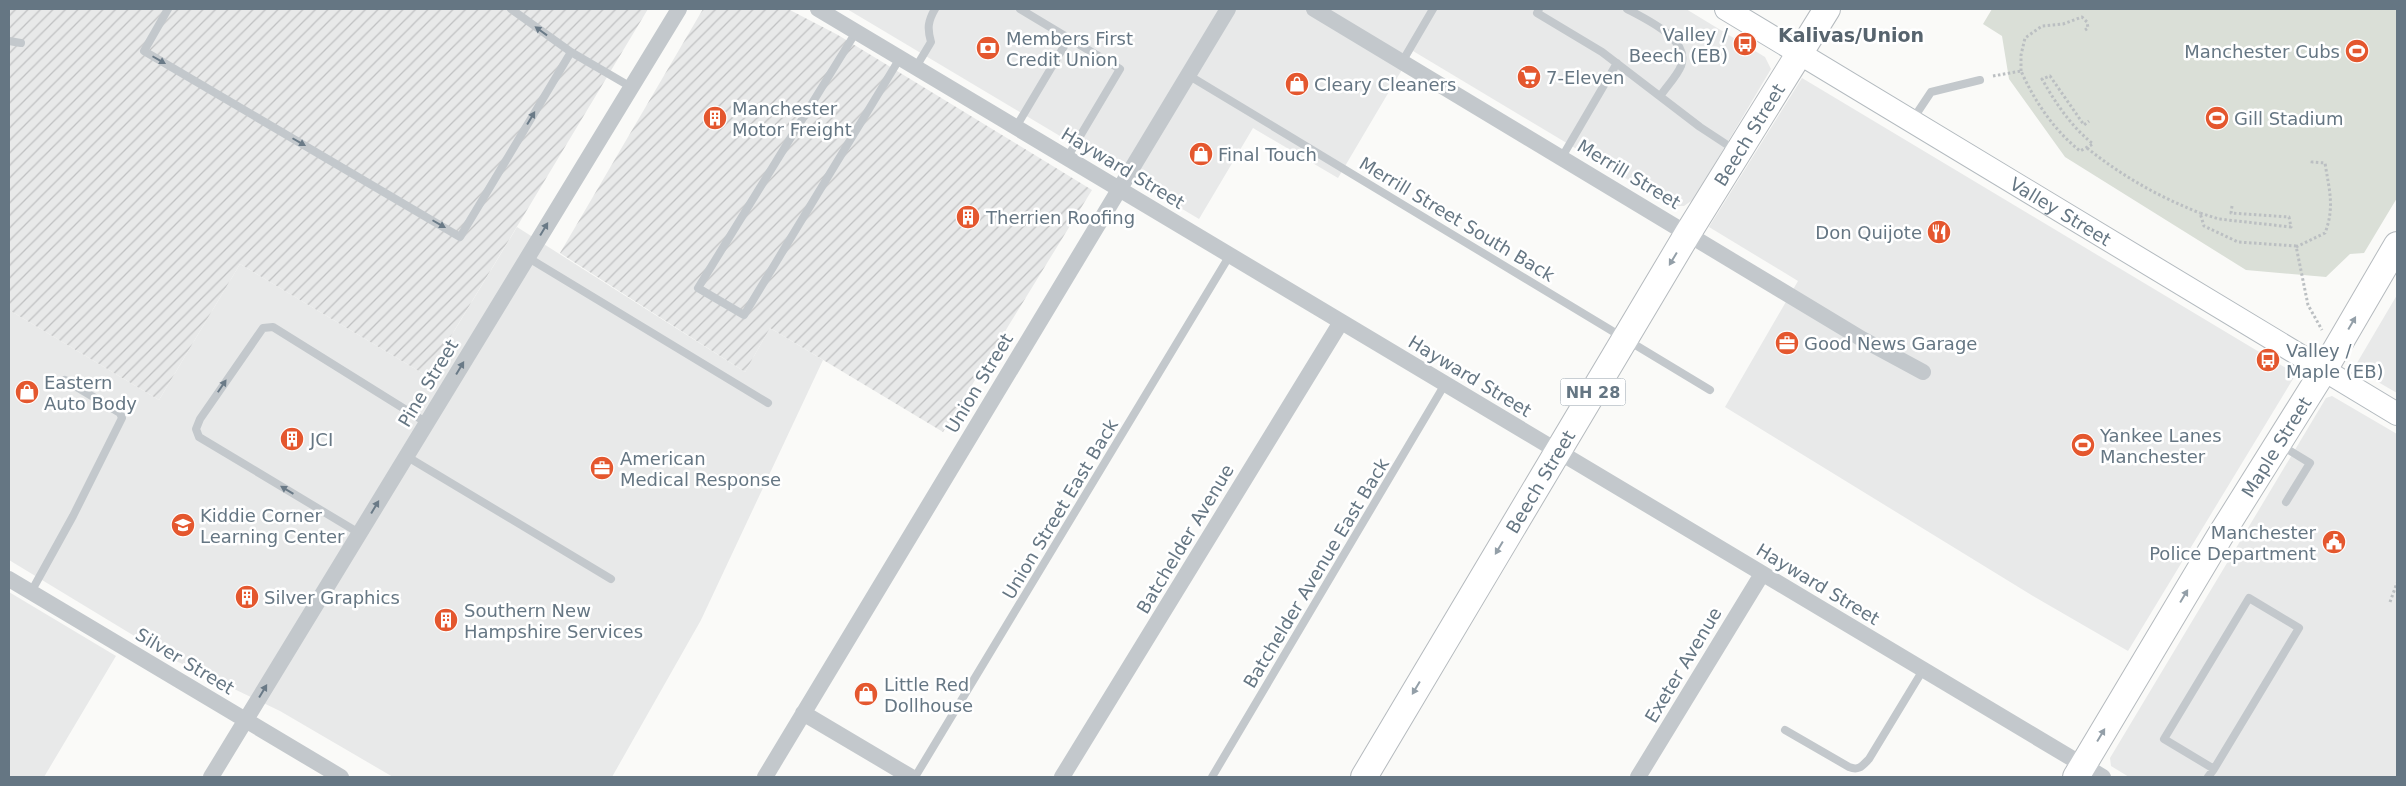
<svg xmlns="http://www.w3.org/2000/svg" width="2406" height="786" viewBox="0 0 2406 786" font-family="'DejaVu Sans',sans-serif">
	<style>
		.built { fill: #e8e9e9 }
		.industrial { fill: url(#industrial-furrows) }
		.garden { fill: #dadfd7 }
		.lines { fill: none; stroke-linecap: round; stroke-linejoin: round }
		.secondary-casing { stroke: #b3babf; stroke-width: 24 }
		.primary-casing { stroke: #b5babe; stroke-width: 28 }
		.path { stroke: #bbbfc2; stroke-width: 3; stroke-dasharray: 2.5 2.5; stroke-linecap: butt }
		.lane { stroke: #c3c8cc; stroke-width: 8 }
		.street { stroke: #c3c8cc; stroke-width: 16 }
		.secondary { stroke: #fff; stroke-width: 22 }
		.primary { stroke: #fff; stroke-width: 26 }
		.oneway { fill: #6a7a87 }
		.oneway2 { fill: #939fa8 }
		.labels { text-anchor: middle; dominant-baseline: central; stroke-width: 5; stroke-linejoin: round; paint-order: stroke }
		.shield { fill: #fff; stroke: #939fa8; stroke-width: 1 }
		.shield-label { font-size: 16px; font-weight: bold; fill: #657683 }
		.poi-label { font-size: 18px; fill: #657683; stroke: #fff; text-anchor: start }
		.street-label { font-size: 18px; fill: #657683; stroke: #fff }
		.neighbourhood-label { font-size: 19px; font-weight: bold; fill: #57646e; stroke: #fff }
	</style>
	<defs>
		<pattern id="industrial-furrows" width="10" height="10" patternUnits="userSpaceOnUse" patternTransform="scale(1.25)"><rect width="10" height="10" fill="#e8e9e9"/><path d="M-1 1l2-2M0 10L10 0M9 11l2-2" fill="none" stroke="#c0c1c2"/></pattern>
	</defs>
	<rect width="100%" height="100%" fill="#fafaf8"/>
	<path class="built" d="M847 9H1686L1765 57 1771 69 1694 199 1684 206H1672L1413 51 1338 178 1253 128 1199 219Z
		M1802 78 2296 374 2128 651 2033 596 1725 407 1798 281 1709 227Z
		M517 227 745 372 770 328 823 360 701 620 612 777H393L280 711 174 660 9 560V310L159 400 240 264 427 376Z
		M2397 295V393L2354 368Z
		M2332 396 2397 434V777H2129L2111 766 2110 758 2326 398Z
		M9 592 116 656 44 777H9Z"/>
	<path class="industrial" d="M9 9H648L427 376 240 264 159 400 9 310Z
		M703 9H788L838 35 1092 190 943 432 770 328 745 372 560 253Z"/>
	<path class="garden" d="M1992 9H2397V198L2364 253 2350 254 2326 277 2246 270 2065 157 2009 79 2002 36 1983 24Z"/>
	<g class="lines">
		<g class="secondary-casing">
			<g id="secondary">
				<path id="s1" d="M1726 9 2397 414"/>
			</g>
		</g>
		<g class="primary-casing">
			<g id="primary">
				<path id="s2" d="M1364 777 1688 233 1827 9"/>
				<path id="s3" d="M2076 777 2220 536 2324 370 2397 245"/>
			</g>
		</g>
		<path class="path" d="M2021 71V55L2025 38 2042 26 2063 24 2082 17 2087 22 2088 28 2085 30
			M1993 76 2021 71C2035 102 2054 130 2080 151L2093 144C2071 126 2056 104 2042 79L2050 76 2084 125 2089 121
			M2087 148C2122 176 2159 197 2200 213
			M2232 206 2231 213 2289 217 2291 227 2219 219 2200 213 2204 226 2238 242 2296 246 2308 305 2322 330
			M2296 247 2325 233C2335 207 2329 189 2325 163L2312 162V165
			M2390 602 2397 583"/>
		<path class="lane" d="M168 9 144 51 460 237 571 52
			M511 9 571 52 631 87
			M1020 9 1120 69 1067 158
			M1539 9 1537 13 1602 52 1700 127 1735 150
			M1627 9C1645 19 1691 39 1681 66 1677 76 1667 86 1661 95
			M856 32 698 288 744 315 900 58
			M9 41 21 43
			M1402 62 1433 9
			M916 67 931 42C927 28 928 21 935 9
			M1188 75 1710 390
			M1913 119 1931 92 1980 80
			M1016 127 1069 38
			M1562 157 1617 63
			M527 257 768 403
			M2282 446 2310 463 2286 502
			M406 456 611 579
			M359 533 199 437 196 429 200 419 263 328 273 327 427 423
			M31 592 73 516 122 418 120 413 65 380
			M1785 730 1849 767C1859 771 1862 766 1869 759L1923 670
			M915 777 1230 255
			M1212 777 1445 384
			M2208 777 2214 769 2299 628 2249 598 2164 739 2214 769"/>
		<path class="street" d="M818 9 2103 777
			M1314 9 1862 339 1923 372
			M9 579 341 777
			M803 713 911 777
			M211 777 679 9
			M765 777 1228 9
			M1062 777 1341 322
			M1638 777 1762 574"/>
		<use href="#secondary" class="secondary"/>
		<use href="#primary" class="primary"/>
	</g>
	<defs><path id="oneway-solid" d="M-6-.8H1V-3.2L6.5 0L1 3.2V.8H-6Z" transform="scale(1.25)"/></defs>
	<g class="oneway">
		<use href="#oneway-solid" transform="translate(541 31) rotate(-144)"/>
		<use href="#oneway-solid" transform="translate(159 60) rotate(30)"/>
		<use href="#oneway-solid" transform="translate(531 118) rotate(-59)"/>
		<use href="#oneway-solid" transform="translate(299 142) rotate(30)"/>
		<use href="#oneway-solid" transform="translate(439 224) rotate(30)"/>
		<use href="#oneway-solid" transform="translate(544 229) rotate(-59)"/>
		<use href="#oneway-solid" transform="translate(460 368) rotate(-59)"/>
		<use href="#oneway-solid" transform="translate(222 386) rotate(-56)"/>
		<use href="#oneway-solid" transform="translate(287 490) rotate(-149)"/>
		<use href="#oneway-solid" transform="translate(375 507) rotate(-59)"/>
		<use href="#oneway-solid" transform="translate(263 691) rotate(-59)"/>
	</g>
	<g class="oneway2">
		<use href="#oneway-solid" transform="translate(1673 259) rotate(121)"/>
		<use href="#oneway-solid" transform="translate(2352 323) rotate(-60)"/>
		<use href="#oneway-solid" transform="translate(1499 548) rotate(121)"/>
		<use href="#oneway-solid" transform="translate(2184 596) rotate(-59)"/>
		<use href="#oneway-solid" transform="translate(1416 688) rotate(121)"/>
		<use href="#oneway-solid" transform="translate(2101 735) rotate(-59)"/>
	</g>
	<defs>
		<g id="bus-disc" transform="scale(1.25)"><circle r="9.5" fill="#e4572e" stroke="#fff"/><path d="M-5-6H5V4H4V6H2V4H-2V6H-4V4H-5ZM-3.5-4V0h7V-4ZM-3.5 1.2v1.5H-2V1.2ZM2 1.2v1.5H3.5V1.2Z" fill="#fff"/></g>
		<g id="bank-disc" transform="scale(1.25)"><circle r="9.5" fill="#e4572e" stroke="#fff"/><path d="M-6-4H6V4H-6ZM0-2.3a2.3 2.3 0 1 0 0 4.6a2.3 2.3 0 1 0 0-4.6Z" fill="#fff"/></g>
		<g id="stadium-disc" transform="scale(1.25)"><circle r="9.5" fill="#e4572e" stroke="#fff"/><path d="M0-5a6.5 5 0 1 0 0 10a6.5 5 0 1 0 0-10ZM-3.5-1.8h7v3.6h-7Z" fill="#fff"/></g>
		<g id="supermarket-disc" transform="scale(1.25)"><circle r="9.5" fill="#e4572e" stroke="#fff"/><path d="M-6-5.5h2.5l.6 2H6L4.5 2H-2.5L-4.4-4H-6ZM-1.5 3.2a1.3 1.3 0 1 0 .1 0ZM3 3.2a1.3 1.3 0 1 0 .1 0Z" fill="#fff"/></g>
		<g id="shop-disc" transform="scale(1.25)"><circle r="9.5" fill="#e4572e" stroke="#fff"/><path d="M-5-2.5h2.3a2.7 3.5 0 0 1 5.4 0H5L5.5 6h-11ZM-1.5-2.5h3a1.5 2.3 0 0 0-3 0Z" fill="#fff"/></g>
		<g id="building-disc" transform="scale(1.25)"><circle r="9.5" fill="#e4572e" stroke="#fff"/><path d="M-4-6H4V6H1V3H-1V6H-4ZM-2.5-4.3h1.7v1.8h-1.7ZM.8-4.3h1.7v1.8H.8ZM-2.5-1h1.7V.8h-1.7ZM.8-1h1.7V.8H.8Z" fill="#fff"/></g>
		<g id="restaurant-disc" transform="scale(1.25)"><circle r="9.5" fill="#e4572e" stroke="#fff"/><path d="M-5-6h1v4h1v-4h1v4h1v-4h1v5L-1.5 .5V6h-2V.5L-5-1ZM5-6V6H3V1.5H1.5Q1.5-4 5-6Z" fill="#fff"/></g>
		<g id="office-disc" transform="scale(1.25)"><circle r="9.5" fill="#e4572e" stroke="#fff"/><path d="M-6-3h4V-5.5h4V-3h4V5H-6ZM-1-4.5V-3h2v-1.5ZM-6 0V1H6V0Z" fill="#fff"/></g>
		<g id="school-disc" transform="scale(1.25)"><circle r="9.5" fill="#e4572e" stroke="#fff"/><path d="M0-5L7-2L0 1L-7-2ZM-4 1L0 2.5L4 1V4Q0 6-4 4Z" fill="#fff"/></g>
		<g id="civic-disc" transform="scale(1.25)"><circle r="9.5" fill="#e4572e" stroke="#fff"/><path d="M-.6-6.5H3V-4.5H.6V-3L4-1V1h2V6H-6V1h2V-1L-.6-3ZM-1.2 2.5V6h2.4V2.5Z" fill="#fff"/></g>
	</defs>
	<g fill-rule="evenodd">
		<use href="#bus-disc" x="1745" y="44"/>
		<use href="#bank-disc" x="988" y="48"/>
		<use href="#stadium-disc" x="2357" y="51"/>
		<use href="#supermarket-disc" x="1529" y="77"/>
		<use href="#shop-disc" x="1297" y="84"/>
		<use href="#building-disc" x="715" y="118"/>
		<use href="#stadium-disc" x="2217" y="118"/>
		<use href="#shop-disc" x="1201" y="154"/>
		<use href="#building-disc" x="968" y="217"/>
		<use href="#restaurant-disc" x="1939" y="232"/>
		<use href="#office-disc" x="1787" y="343"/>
		<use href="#bus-disc" x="2268" y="360"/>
		<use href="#shop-disc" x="27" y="392"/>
		<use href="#building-disc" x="292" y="439"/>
		<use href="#stadium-disc" x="2083" y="445"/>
		<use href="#office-disc" x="602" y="468"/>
		<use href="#school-disc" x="183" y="525"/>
		<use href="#civic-disc" x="2334" y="542"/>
		<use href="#building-disc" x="247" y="597"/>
		<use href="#building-disc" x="446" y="620"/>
		<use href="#shop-disc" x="866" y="694"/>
	</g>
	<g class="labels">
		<rect class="shield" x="1560.5" y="378.5" width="65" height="27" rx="4"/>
		<g class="shield-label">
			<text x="1593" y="392">NH 28</text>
		</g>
		<g class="poi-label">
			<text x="1728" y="34" text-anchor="end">Valley /<tspan x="1728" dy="21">Beech (EB)</tspan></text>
			<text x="1006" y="38">Members First<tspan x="1006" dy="21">Credit Union</tspan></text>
			<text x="2340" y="51" text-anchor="end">Manchester Cubs</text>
			<text x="1546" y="77">7-Eleven</text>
			<text x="1314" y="84">Cleary Cleaners</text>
			<text x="732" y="108">Manchester<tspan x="732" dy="21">Motor Freight</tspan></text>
			<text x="2234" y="118">Gill Stadium</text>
			<text x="1218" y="154">Final Touch</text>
			<text x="986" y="217">Therrien Roofing</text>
			<text x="1922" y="232" text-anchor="end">Don Quijote</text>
			<text x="1804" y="343">Good News Garage</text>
			<text x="2286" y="350">Valley /<tspan x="2286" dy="21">Maple (EB)</tspan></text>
			<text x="44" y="382">Eastern<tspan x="44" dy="21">Auto Body</tspan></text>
			<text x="2100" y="435">Yankee Lanes<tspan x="2100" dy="21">Manchester</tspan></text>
			<text x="310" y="439">JCI</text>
			<text x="620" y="458">American<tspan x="620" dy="21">Medical Response</tspan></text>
			<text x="200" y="515">Kiddie Corner<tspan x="200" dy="21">Learning Center</tspan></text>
			<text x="2316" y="532" text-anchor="end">Manchester<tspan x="2316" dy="21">Police Department</tspan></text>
			<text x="264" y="597">Silver Graphics</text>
			<text x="464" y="610">Southern New<tspan x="464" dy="21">Hampshire Services</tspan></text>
			<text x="884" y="684">Little Red<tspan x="884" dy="21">Dollhouse</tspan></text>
		</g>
		<g class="street-label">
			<text stroke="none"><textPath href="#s2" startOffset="749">Beech Street</textPath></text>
			<text transform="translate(1123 168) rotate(31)">Hayward Street</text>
			<text transform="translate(1629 174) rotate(31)">Merrill Street</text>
			<text stroke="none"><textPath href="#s1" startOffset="391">Valley Street</textPath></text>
			<text transform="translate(1457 219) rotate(31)">Merrill Street South Back</text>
			<text transform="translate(1470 376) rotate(31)">Hayward Street</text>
			<text transform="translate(428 383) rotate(-59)">Pine Street</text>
			<text transform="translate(979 383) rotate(-59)">Union Street</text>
			<text stroke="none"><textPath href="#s3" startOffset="386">Maple Street</textPath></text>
			<text stroke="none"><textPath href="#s2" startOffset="344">Beech Street</textPath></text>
			<text transform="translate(1060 509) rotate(-59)">Union Street East Back</text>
			<text transform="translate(1185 539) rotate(-59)">Batchelder Avenue</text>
			<text transform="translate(1316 573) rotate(-59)">Batchelder Avenue East Back</text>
			<text transform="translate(1818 584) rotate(31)">Hayward Street</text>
			<text transform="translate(185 661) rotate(31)">Silver Street</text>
			<text transform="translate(1683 665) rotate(-59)">Exeter Avenue</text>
		</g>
		<g class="neighbourhood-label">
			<text x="1851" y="35">Kalivas/Union</text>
		</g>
	</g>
	<rect width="2406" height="786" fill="none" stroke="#657683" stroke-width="20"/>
</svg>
